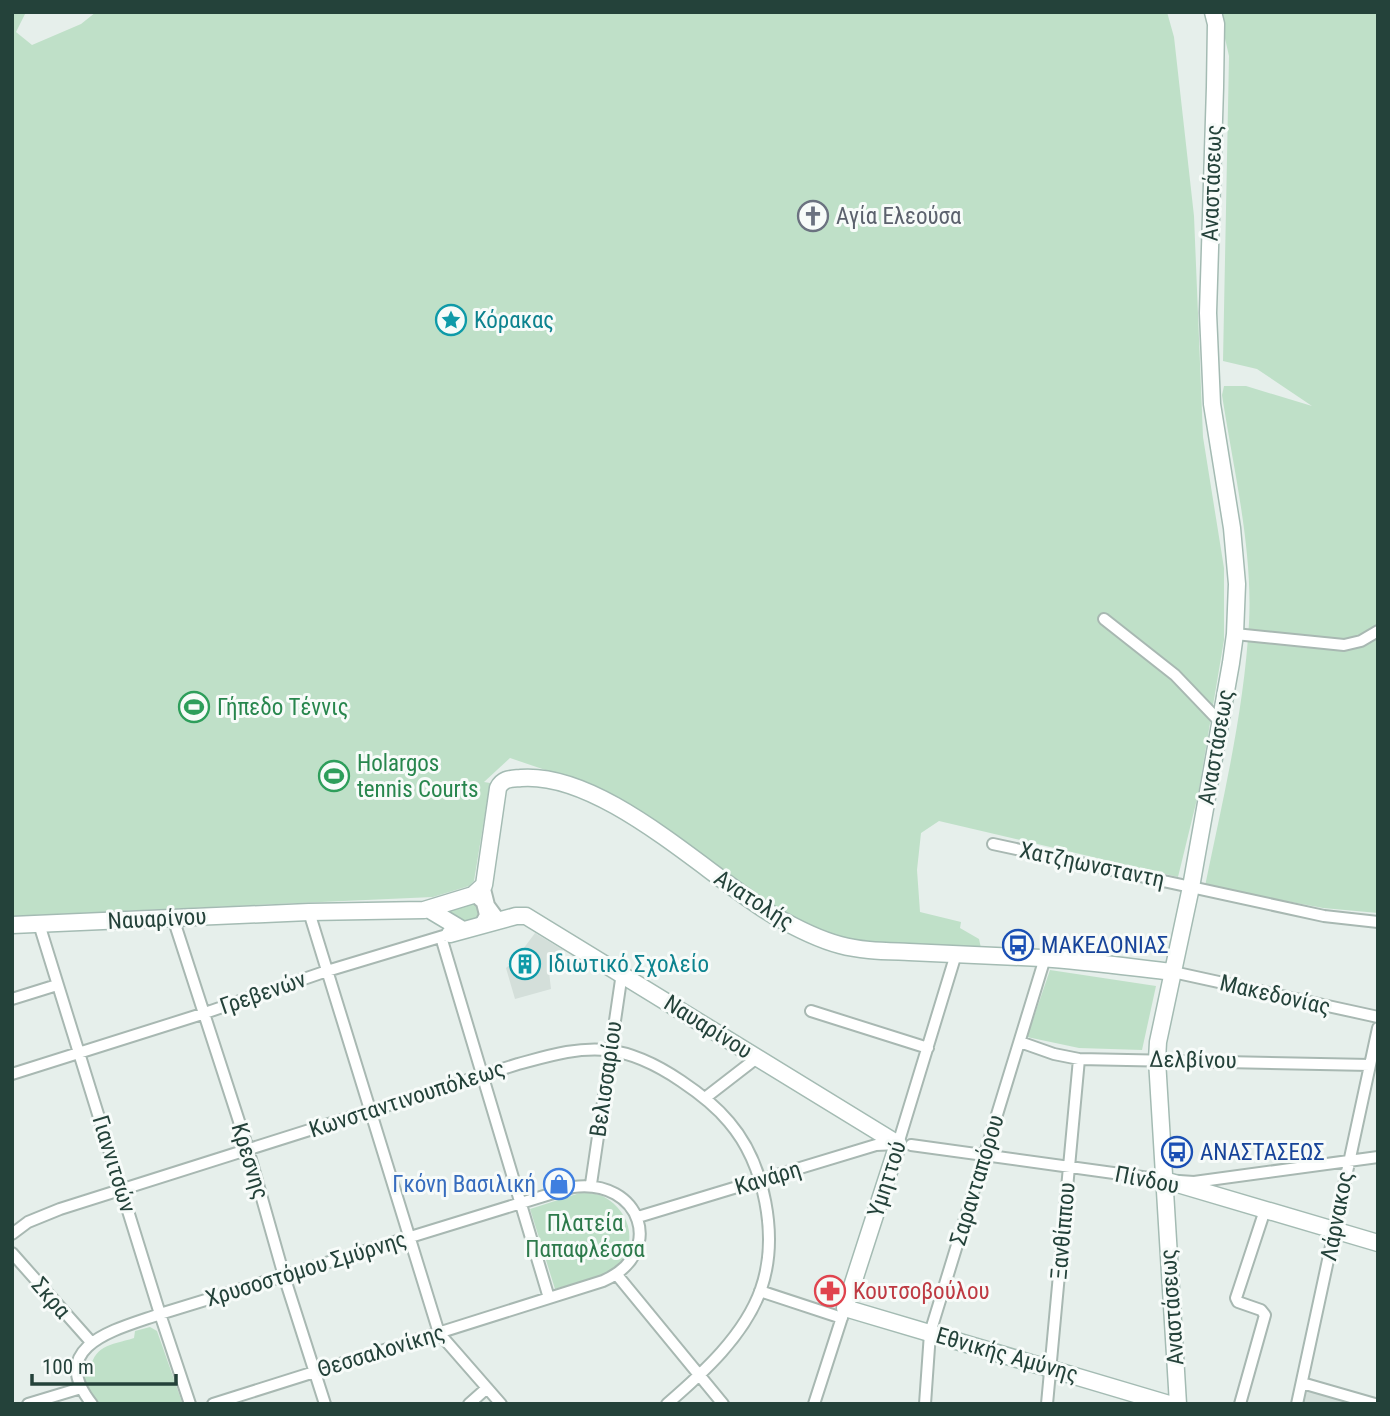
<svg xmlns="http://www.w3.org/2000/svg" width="1390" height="1416" viewBox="0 0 1390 1416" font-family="'Roboto Condensed',sans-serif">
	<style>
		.built { fill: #d4dfda }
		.green { fill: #bfe0c8 }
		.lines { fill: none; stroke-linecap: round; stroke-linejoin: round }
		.street-casing { stroke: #a8b8b2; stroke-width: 14 }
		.secondary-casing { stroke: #a4bbb3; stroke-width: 19 }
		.street { stroke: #fff; stroke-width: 10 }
		.secondary { stroke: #fff; stroke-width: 16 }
		.labels { text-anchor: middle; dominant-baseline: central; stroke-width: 6; stroke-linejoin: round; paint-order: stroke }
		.street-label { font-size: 23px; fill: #24423a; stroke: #f7fbf9 }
		.worship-label { font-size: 23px; fill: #5b616d; stroke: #f7fbf9; text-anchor: start }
		.culture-label { font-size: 23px; fill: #0d838f; stroke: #f7fbf9; text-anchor: start }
		.leisure-label { font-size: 23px; fill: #27864d; stroke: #f7fbf9; text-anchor: start }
		.transit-label { font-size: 23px; fill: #164399; stroke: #f7fbf9; text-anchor: start }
		.shop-label { font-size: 23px; fill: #366cbe; stroke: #f7fbf9; text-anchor: end }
		.park-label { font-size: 23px; fill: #2d7a4b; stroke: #f7fbf9 }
		.health-label { font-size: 23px; fill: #be3a42; stroke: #f7fbf9; text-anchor: start }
	</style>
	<rect width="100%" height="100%" fill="#e6efeb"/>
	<path class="built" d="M535 933 563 950 549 972 551 989 515 999 506 968 515 960Z
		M1305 1386 1365 1404H1300Z"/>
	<path class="green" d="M12 12H26L16 32 32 45 81 24 96 12H1167L1174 37 1194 216 1203 437 1224 568V640L1198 795 1178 877 939 821 921 833 917 870 920 912 961 922 960 928 979 939 981 948 873 947 820 935 566 777 510 758 484 782 490 783 474 881 469 886 433 897 12 916Z
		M1219 12H1378V913L1323 908 1205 886C1223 799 1244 712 1249 623 1253 549 1233 467 1222 395L1224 386H1246L1312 406 1257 369 1223 361 1229 56Z
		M477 902 481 916 477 923 461 926 443 907Z
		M1050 970 1156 986 1142 1050 1079 1048 1027 1037Z
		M583 1192C592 1193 601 1194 609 1200 631 1215 638 1246 616 1266 600 1280 575 1283 555 1289L530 1209Z
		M150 1327 157 1331 182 1402 181 1404H98L82 1378 89 1374C94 1344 109 1346 134 1338L135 1331Z"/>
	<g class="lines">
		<g class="street-casing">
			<path id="street" d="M1104 619 1175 675 1220 722
				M1235 634 1344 645 1361 641 1378 631
				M993 844 1324 916 1378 922
				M484 885 489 905 500 920
				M473 895 482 903 485 915 479 926
				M309 912 439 1333 501 1404
				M173 918 248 1149 284 1276 325 1404
				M39 924 160 1314 190 1404
				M441 937 549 1298
				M1173 972 1378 1017
				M12 999 57 985
				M811 1011 928 1048
				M1020 1042 1054 1054 1079 1059 1370 1065
				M12 1074 202 1014 327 971 450 934
				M705 1098 758 1057
				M911 1145 1164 1180 1194 1182 1378 1157
				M591 1184 622 973
				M638 1217 876 1145 898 1144 956 954
				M12 1234 28 1222 60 1209 518 1064C548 1056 576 1047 607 1050 633 1053 659 1066 681 1081 699 1093 715 1105 729 1122 765 1164 779 1237 761 1289 745 1335 703 1373 667 1404
				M12 1253 91 1342
				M617 1275 723 1404
				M760 1291 842 1318
				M1302 1383 1375 1404
				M28 1404 81 1388
				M92 1404C45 1345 118 1329 160 1314L573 1187C641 1178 667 1253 603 1281L213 1404
				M469 1404 487 1388
				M814 1404 845 1308
				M925 1404 930 1333 1045 958
				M1047 1404 1079 1059
				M1240 1404 1265 1315 1261 1310 1238 1302 1236 1298 1265 1210
				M1297 1404 1378 1028"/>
		</g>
		<g class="secondary-casing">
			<path id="secondary" d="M428 909 463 930
				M12 925 309 912 424 910 473 895 484 885 498 788C503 778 511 779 521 778 603 772 704 873 773 915 794 927 817 939 840 945 862 951 886 951 909 952 953 954 997 956 1041 958 1085 961 1129 967 1173 972
				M450 934 516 916H526L898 1144 845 1308 1169 1404
				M1164 1180 1378 1243
				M1178 1404 1157 1060 1158 1042 1191 887 1231 663 1235 634 1237 584 1232 528 1212 404 1208 313 1215 87 1216 24 1213 12"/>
		</g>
		<use href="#street" class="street"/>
		<use href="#secondary" class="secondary"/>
	</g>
	<defs>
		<g id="church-ring" transform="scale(1.575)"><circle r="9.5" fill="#f7fbf9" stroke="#6b7280" stroke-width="1.5"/><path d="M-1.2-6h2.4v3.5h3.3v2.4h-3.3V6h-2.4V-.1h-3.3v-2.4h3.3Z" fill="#6b7280"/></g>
		<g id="sight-ring" transform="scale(1.575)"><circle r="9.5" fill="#f7fbf9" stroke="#0f9aa8" stroke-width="1.5"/><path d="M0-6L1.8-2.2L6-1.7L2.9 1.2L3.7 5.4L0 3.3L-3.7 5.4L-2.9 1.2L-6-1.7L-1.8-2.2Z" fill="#0f9aa8"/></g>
		<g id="stadium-ring" transform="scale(1.575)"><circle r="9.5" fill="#f7fbf9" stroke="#2e9e5b" stroke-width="1.5"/><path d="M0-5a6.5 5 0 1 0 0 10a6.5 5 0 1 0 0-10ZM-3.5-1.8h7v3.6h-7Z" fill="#2e9e5b"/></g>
		<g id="bus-ring" transform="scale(1.575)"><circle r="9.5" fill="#f7fbf9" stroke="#1a4fb4" stroke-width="1.5"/><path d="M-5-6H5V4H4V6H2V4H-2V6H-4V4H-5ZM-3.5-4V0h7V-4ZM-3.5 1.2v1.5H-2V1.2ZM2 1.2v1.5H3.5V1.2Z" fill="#1a4fb4"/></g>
		<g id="building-ring" transform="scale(1.575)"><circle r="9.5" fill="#f7fbf9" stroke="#0f9aa8" stroke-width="1.5"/><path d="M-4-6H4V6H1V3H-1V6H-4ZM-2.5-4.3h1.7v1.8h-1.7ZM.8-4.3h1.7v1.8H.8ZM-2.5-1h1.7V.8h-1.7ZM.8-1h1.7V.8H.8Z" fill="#0f9aa8"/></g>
		<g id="shop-ring" transform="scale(1.575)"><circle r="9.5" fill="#f7fbf9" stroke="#3f7fe0" stroke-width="1.5"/><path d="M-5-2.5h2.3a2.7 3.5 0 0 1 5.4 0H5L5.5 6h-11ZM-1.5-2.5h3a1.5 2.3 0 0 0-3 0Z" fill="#3f7fe0"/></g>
		<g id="pharmacy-ring" transform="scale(1.575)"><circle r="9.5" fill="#f7fbf9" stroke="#e0444e" stroke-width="1.5"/><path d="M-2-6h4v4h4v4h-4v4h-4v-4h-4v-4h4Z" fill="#e0444e"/></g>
	</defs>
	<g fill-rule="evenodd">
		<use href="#church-ring" x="813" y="216"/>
		<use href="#sight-ring" x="451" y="320"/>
		<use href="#stadium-ring" x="194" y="707"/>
		<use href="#stadium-ring" x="334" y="776"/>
		<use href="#bus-ring" x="1018" y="945"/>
		<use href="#building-ring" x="525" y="964"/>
		<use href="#bus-ring" x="1177" y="1152"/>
		<use href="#shop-ring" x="559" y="1184"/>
		<use href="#pharmacy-ring" x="830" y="1291"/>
	</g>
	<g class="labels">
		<g class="street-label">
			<text transform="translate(1212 183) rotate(-88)">Αναστάσεως</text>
			<text transform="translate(1216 747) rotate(-80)">Αναστάσεως</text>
			<text transform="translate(1092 865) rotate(12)">Χατζηωνσταντη</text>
			<text transform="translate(754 900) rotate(33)">Ανατολής</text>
			<text transform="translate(157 919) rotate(-3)">Ναυαρίνου</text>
			<text transform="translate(263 993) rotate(-19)">Γρεβενών</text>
			<text transform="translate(1275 995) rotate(13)">Μακεδονίας</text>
			<text transform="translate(708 1027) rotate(32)">Ναυαρίνου</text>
			<text transform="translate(1193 1060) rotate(1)">Δελβίνου</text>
			<text transform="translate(606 1079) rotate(-82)">Βελισσαρίου</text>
			<text transform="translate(407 1099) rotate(-18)">Κωνσταντινουπόλεως</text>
			<text transform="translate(250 1161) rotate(73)">Κρεσνης</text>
			<text transform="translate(114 1164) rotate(73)">Γιαννιτσών</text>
			<text transform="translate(768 1178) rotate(-17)">Κανάρη</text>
			<text transform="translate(887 1179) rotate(-72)">Υμηττού</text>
			<text transform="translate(977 1180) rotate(-73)">Σαρανταπόρου</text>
			<text transform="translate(1147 1180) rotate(11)">Πίνδου</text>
			<text transform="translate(1337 1216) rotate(-79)">Λάρνακος</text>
			<text transform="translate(1063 1231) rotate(-85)">Ξανθίππου</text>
			<text transform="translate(306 1269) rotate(-17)">Χρυσοστόμου Σμύρνης</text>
			<text transform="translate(51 1298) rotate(49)">Σκρα</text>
			<text transform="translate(1172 1307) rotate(-94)">Αναστάσεως</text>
			<text transform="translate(381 1351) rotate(-17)">Θεσσαλονίκης</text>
			<text transform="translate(1007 1355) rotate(16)">Εθνικής Αμύνης</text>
		</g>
		<g class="worship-label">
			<text x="836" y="216">Αγία Ελεούσα</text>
		</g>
		<g class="culture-label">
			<text x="474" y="320">Κόρακας</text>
			<text x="548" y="964">Ιδιωτικό Σχολείο</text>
		</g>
		<g class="leisure-label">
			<text x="217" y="707">Γήπεδο Τέννις</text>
			<text x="357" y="763">Holargos<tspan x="357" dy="26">tennis Courts</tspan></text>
		</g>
		<g class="transit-label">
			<text x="1041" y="945">ΜΑΚΕΔΟΝΙΑΣ</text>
			<text x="1200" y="1152">ΑΝΑΣΤΑΣΕΩΣ</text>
		</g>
		<g class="shop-label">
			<text x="536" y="1184">Γκόνη Βασιλική</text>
		</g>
		<g class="park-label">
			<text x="585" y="1223">Πλατεία<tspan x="585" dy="26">Παπαφλέσσα</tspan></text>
		</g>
		<g class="health-label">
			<text x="853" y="1291">Κουτσοβούλου</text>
		</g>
	</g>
	<rect width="1390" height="1416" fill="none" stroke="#24423a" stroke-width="28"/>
	<path d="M32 1374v10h144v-10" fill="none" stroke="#24423a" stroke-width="3.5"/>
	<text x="42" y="1374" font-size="21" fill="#24423a" stroke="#f7fbf9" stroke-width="5" paint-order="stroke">100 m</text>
</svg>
